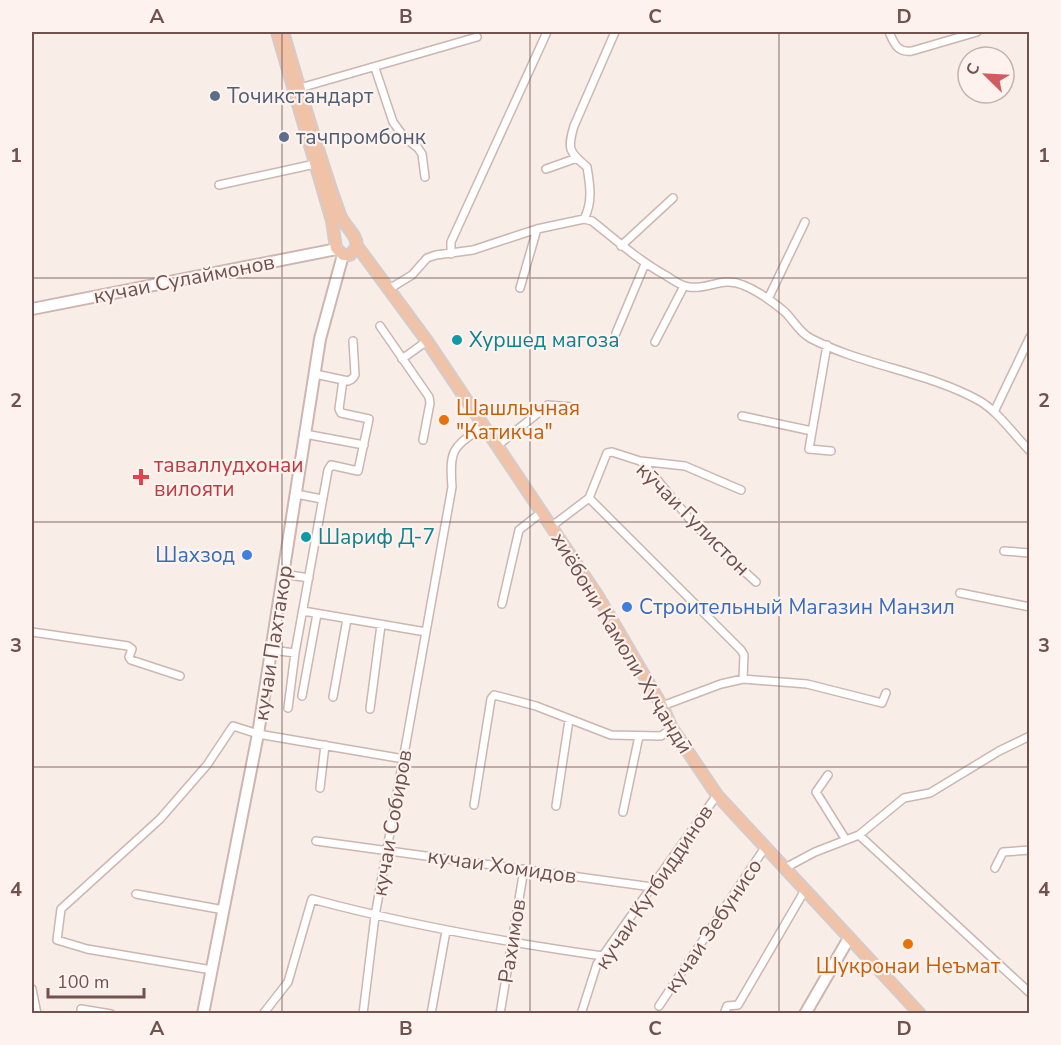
<svg xmlns="http://www.w3.org/2000/svg" width="1061" height="1045" viewBox="0 0 1061 1045" font-family="'Nunito Sans',sans-serif">
	<style>
		.lines { fill: none; stroke-linecap: round; stroke-linejoin: round }
		.street-casing { stroke: #ccb6b1; stroke-width: 10 }
		.secondary-casing { stroke: #ceb5af; stroke-width: 14 }
		.primary-casing { stroke: #d4cbca; stroke-width: 14 }
		.street { stroke: #fff; stroke-width: 7 }
		.secondary { stroke: #fff; stroke-width: 10 }
		.primary { stroke: #f0c2a8; stroke-width: 10 }
		.grid { fill: none; stroke: #70524f; stroke-width: 1.5; stroke-opacity: 0.55 }
		.service-dot { fill: #5c6f8a; stroke: #fdf2ed; stroke-width: 2 }
		.culture-dot { fill: #0f9aa8; stroke: #fdf2ed; stroke-width: 2 }
		.food-dot { fill: #e8710a; stroke: #fdf2ed; stroke-width: 2 }
		.health-dot { fill: #e0444e; stroke: #fdf2ed; stroke-width: 2 }
		.shop-dot { fill: #3f7fe0; stroke: #fdf2ed; stroke-width: 2 }
		.labels { text-anchor: middle; dominant-baseline: central; stroke-width: 4.5; stroke-linejoin: round; paint-order: stroke }
		.service-label { font-size: 21px; fill: #4e5e75; stroke: #fdf2ed; text-anchor: start }
		.street-label { font-size: 21px; fill: #70524f; stroke: #fdf2ed }
		.culture-label { font-size: 21px; fill: #0d838f; stroke: #fdf2ed; text-anchor: start }
		.food-label { font-size: 21px; fill: #c56008; stroke: #fdf2ed; text-anchor: start }
		.health-label { font-size: 21px; fill: #be3a42; stroke: #fdf2ed; text-anchor: start }
		.shop-label { font-size: 21px; fill: #366cbe; stroke: #fdf2ed; text-anchor: end }
		.neatline { fill: none; stroke: #70524f; stroke-width: 2 }
		.grid-label { font-size: 20px; text-anchor: middle; font-weight: bold; fill: #70524f }
	</style>
	<rect width="100%" height="100%" fill="#f9ede7"/>
	<g class="lines">
		<g class="street-casing">
			<path id="street" d="M889 32C894 43 897 53 912 51L977 32
				M375 68 393 122 404 137 418 148 422 154 425 177
				M300 88 477 37
				M546 169 577 158
				M219 185 315 164
				M584 219C593 202 590 185 587 167 569 152 567 149 574 126L615 32
				M621 246 673 198
				M451 254V242L547 32
				M520 288 537 229
				M389 289 412 275 427 258 436 255 473 250 537 229 584 219 592 221C616 240 638 260 665 275 673 280 680 286 689 287 709 290 722 276 743 285 758 291 773 302 785 312 794 321 799 332 810 338 863 366 925 371 978 400 998 411 1013 434 1030 451
				M768 299 805 222
				M380 326 429 397 430 403 423 440
				M616 333 645 264
				M655 342 684 286
				M827 345 809 449 831 451
				M402 359 427 341
				M315 374 348 381 352 379 355 375 353 341
				M994 412 1030 337
				M742 416 812 431
				M305 434 364 445
				M497 446 548 405 572 407
				M640 461 685 466 741 490
				M296 494 322 499
				M589 498 607 453 612 452 640 461 645 465 692 522 724 553 756 582
				M552 526 589 498 741 650 744 655 743 679
				M1004 551 1030 553
				M283 574 309 578
				M960 593 1030 607
				M502 604 519 530 542 512
				M303 611 426 632
				M32 632 128 646 132 649 129 657 131 660 180 676
				M271 650 295 653
				M302 696 317 614
				M333 697 347 619
				M662 706 721 684 743 679 807 684 882 703 886 693
				M288 708 295 653 328 470 331 465 358 471 369 419 341 413 339 409 343 380
				M370 709 381 625
				M828 775 816 792 846 840
				M320 788 325 745
				M474 805 491 699 494 695 536 706 611 735 661 736 672 728
				M556 806 569 720
				M623 812 639 736
				M859 835 1030 993
				M316 841 652 887
				M785 868 815 852 859 835 904 798 930 793 999 751 1030 736
				M995 868 1003 852 1030 850
				M136 894 224 910
				M212 970 87 949 57 940 61 909 160 819 207 765 233 726 258 734 404 759
				M32 989 37 1014
				M659 1006 766 846
				M81 1009 111 1014
				M263 1014 288 982 312 899C408 925 504 942 603 956
				M363 1014 375 916 452 487C449 448 453 448 483 426
				M431 1014 446 931
				M500 1014 524 869
				M581 1014 597 964 717 795
				M724 1014 727 1006 738 1005 805 890"/>
		</g>
		<g class="secondary-casing">
			<path id="secondary" d="M32 309 337 249
				M203 1014 258 734 320 339 343 255
				M805 1014 849 938"/>
		</g>
		<g class="primary-casing">
			<path id="primary" d="M277 32 332 221 336 248 343 255H350L357 246C357 234 344 226 340 215 318 154 301 93 283 32
				M357 246 427 341 599 598 662 706 672 728 717 795 920 1014"/>
		</g>
		<use href="#street" class="street"/>
		<use href="#secondary" class="secondary"/>
		<use href="#primary" class="primary"/>
	</g>
	<path class="grid" d="M282 32V1014M530 32V1014M779 32V1014M32 278H1030M32 522H1030M32 767H1030"/>
	<g class="service-dot">
		<circle cx="215" cy="96" r="6"/>
		<circle cx="284" cy="137" r="6"/>
	</g>
	<g class="culture-dot">
		<circle cx="457" cy="340" r="6"/>
		<circle cx="306" cy="537" r="6"/>
	</g>
	<g class="food-dot">
		<circle cx="444" cy="420" r="6"/>
		<circle cx="908" cy="944" r="6"/>
	</g>
	<path class="health-dot" d="M138 468h6v6h6v6h-6v6h-6v-6h-6v-6h6z"/>
	<g class="shop-dot">
		<circle cx="247" cy="555" r="6"/>
		<circle cx="627" cy="607" r="6"/>
	</g>
	<g class="labels">
		<g class="service-label">
			<text x="227" y="96">Точикстандарт</text>
			<text x="296" y="137">тачпромбонк</text>
		</g>
		<g class="street-label">
			<text transform="translate(184 279) rotate(-11)">кучаи Сулаймонов</text>
			<text transform="translate(693 519) rotate(45)">кӯчаи Гулистон</text>
			<text transform="translate(273 643) rotate(-81)">кучаи Пахтакор</text>
			<text transform="translate(622 643) rotate(59)">хиёбони Камоли Хуҷандӣ</text>
			<text transform="translate(392 823) rotate(-80)">кучаи Собиров</text>
			<text transform="translate(502 866) rotate(8)">кучаи Хомидов</text>
			<text transform="translate(654 887) rotate(-56)">кучаи Кутбиддинов</text>
			<text transform="translate(713 926) rotate(-56)">кучаи Зебунисо</text>
			<text transform="translate(512 941) rotate(-81)">Рахимов</text>
		</g>
		<g class="culture-label">
			<text x="469" y="340">Хуршед магоза</text>
			<text x="318" y="537">Шариф Д-7</text>
		</g>
		<g class="food-label">
			<text x="456" y="408">Шашлычная<tspan x="456" dy="24">"Катикча"</tspan></text>
			<text x="908" y="966" text-anchor="middle">Шукронаи Неъмат</text>
		</g>
		<g class="health-label">
			<text x="154" y="465">таваллудхонаи<tspan x="154" dy="24">вилояти</tspan></text>
		</g>
		<g class="shop-label">
			<text x="235" y="555">Шахзод</text>
			<text x="639" y="607" text-anchor="start">Строительный Магазин Манзил</text>
		</g>
	</g>
	<rect width="1061" height="1045" fill="none" stroke="#fdf2ed" stroke-width="66"/>
	<g transform="translate(986 75) rotate(294)"><circle r="28" fill="#fdf2ed" stroke="#c5b2ae" stroke-width="1.5"/>
	<path d="M0-4.5L10 22L0 15L-10 22Z" fill="#d45c60"/>
	<text y="-9" font-size="16" font-weight="bold" text-anchor="middle" fill="#70524f">С</text>
	</g>
	<path d="M48 988v9h96v-9" fill="none" stroke="#70524f" stroke-width="3"/>
	<text x="57" y="988" font-size="18" fill="#70524f" stroke="#fdf2ed" stroke-width="4.5" paint-order="stroke">100 m</text>
	<rect x="33" y="33" width="995" height="979" class="neatline"/>
	<g class="grid-label">
		<text x="157" y="23">A</text>
		<text x="406" y="23">B</text>
		<text x="655" y="23">C</text>
		<text x="904" y="23">D</text>
		<text x="16" y="162">1</text>
		<text x="1044" y="162">1</text>
		<text x="16" y="407">2</text>
		<text x="1044" y="407">2</text>
		<text x="16" y="652">3</text>
		<text x="1044" y="652">3</text>
		<text x="16" y="896">4</text>
		<text x="1044" y="896">4</text>
		<text x="157" y="1035">A</text>
		<text x="406" y="1035">B</text>
		<text x="655" y="1035">C</text>
		<text x="904" y="1035">D</text>
	</g>
</svg>
